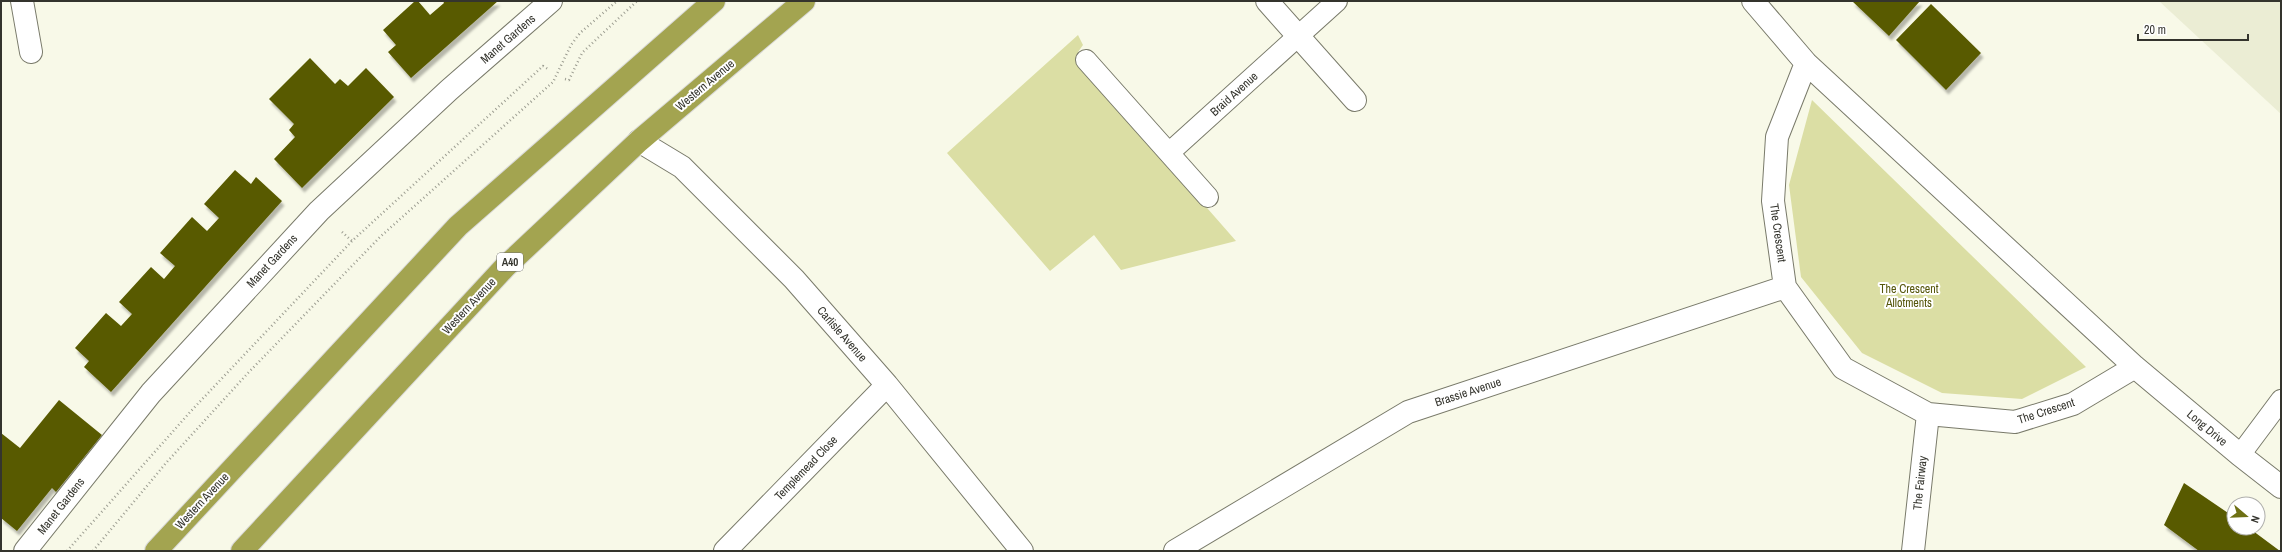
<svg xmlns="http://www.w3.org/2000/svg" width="2282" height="552" viewBox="0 0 2282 552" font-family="'Archivo Narrow',sans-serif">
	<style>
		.built { fill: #ebedd4 }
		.green { fill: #dbdea4 }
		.building { fill: #595a05; filter: url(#shadow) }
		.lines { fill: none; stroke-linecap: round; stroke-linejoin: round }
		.service-casing { stroke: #797a6a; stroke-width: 22 }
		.minor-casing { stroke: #797a6a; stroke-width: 24 }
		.trunk-casing { stroke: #dadad9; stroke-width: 24 }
		.path { stroke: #9c9d91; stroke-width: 2.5; stroke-dasharray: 1 3; stroke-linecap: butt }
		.service { stroke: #fff; stroke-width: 20 }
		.minor { stroke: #fff; stroke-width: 22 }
		.trunk { stroke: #a3a450; stroke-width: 22 }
		.labels { text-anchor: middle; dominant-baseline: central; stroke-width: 4; stroke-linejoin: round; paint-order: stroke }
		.shield { fill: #fff; stroke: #71716c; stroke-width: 1 }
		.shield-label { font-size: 11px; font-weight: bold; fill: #34342d }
		.street-label { font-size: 12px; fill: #34342d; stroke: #fff }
		.park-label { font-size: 12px; fill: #55560b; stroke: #fff }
	</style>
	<defs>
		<filter id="shadow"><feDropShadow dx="2.5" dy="4.5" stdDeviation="1" flood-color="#0004"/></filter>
	</defs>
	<rect width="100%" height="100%" fill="#f8f9e8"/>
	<path class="built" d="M2159 1H2281V114Z"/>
	<path class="green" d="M1078 35 1083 45 1078 52 1080 63 1236 241 1121 270 1094 235 1050 271 947 153Z
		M1812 100 2086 367 2022 399 1942 393 1862 353 1801 277 1789 185Z"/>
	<path class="building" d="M415 1H418L430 15 444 3 443 1H498L411 78 388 52 396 45 383 30Z
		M1852 1H1920L1889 36Z
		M1931 4 1981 53 1946 90 1896 40Z
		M310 58 335 84 340 79 348 86 366 68 394 97 302 188 274 159 295 137 289 130 294 124 269 99Z
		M235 170 251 184 256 177 282 201 111 392 84 367 89 361 75 348 106 313 121 326 132 314 119 302 151 267 164 279 175 266 160 253 192 217 207 231 219 218 204 204Z
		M59 400 102 435 56 492 52 488 17 531 1 518V433L20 448Z
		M2184 483 2234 517V528H2249L2280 551H2199L2164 525Z"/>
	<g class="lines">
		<g class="service-casing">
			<path id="service" d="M1086 60 1208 197
				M1170 152 1337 1
				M2240 455 2281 400"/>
		</g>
		<g class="minor-casing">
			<path id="minor" d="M22 1 31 52
				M1267 1 1355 100
				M1753 1 1806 63 2135 367 2240 455 2281 487
				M1806 63 1777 137 1773 201 1785 287 1843 368 1928 414 2015 422 2073 404 2135 367
				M639 141 682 167 794 279 887 385 1022 551
				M25 551 151 393 319 211 449 90 551 1
				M725 551 887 385
				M1175 551 1408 412 1785 287
				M1913 551 1928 414"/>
		</g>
		<g class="trunk-casing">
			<path id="trunk" d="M156 551 458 226 714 1
				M242 551 505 267 639 141 804 1"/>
		</g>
		<path class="path" d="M565 79 569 80 582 53 637 1
			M342 232 352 241
			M67 551 191 411 352 241 543 66 548 69
			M93 551 166 463 248 373 380 237 553 82 571 45 580 33 617 1"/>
		<use href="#service" class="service"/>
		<use href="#minor" class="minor"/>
		<use href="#trunk" class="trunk"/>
	</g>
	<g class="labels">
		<rect class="shield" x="497" y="253" width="26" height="18" rx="3"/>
		<g class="shield-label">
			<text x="510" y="262">A40</text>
		</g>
		<g class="street-label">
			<text transform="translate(508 39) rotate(-41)">Manet Gardens</text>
			<text transform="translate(705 85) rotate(-40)">Western Avenue</text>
			<text transform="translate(1234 94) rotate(-42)">Braid Avenue</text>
			<text transform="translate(1778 233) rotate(82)">The Crescent</text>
			<text transform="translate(272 261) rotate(-47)">Manet Gardens</text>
			<text transform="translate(469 306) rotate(-47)">Western Avenue</text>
			<text transform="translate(842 334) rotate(49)">Carlisle Avenue</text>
			<text transform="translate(1468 392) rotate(-18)">Brassie Avenue</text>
			<text transform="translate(2046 411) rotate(-18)">The Crescent</text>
			<text transform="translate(2207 428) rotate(40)">Long Drive</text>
			<text transform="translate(806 468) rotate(-46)">Templemead Close</text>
			<text transform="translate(1920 483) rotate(-84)">The Fairway</text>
			<text transform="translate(202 501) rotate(-47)">Western Avenue</text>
			<text transform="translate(61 506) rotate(-52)">Manet Gardens</text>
		</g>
		<g class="park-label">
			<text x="1909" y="289">The Crescent<tspan x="1909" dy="14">Allotments</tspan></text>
		</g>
	</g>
	<rect width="2282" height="552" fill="none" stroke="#34342d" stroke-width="4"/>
	<g transform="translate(2246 516) rotate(109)"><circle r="19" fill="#ffffff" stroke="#aeaeab"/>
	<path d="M0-3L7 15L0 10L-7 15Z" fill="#6e7014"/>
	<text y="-6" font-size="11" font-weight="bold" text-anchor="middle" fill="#34342d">N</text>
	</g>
	<path d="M2138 34v6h110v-6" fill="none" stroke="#34342d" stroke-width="2"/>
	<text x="2144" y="34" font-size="12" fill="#34342d" stroke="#ffffff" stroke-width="3" paint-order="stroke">20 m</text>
</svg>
